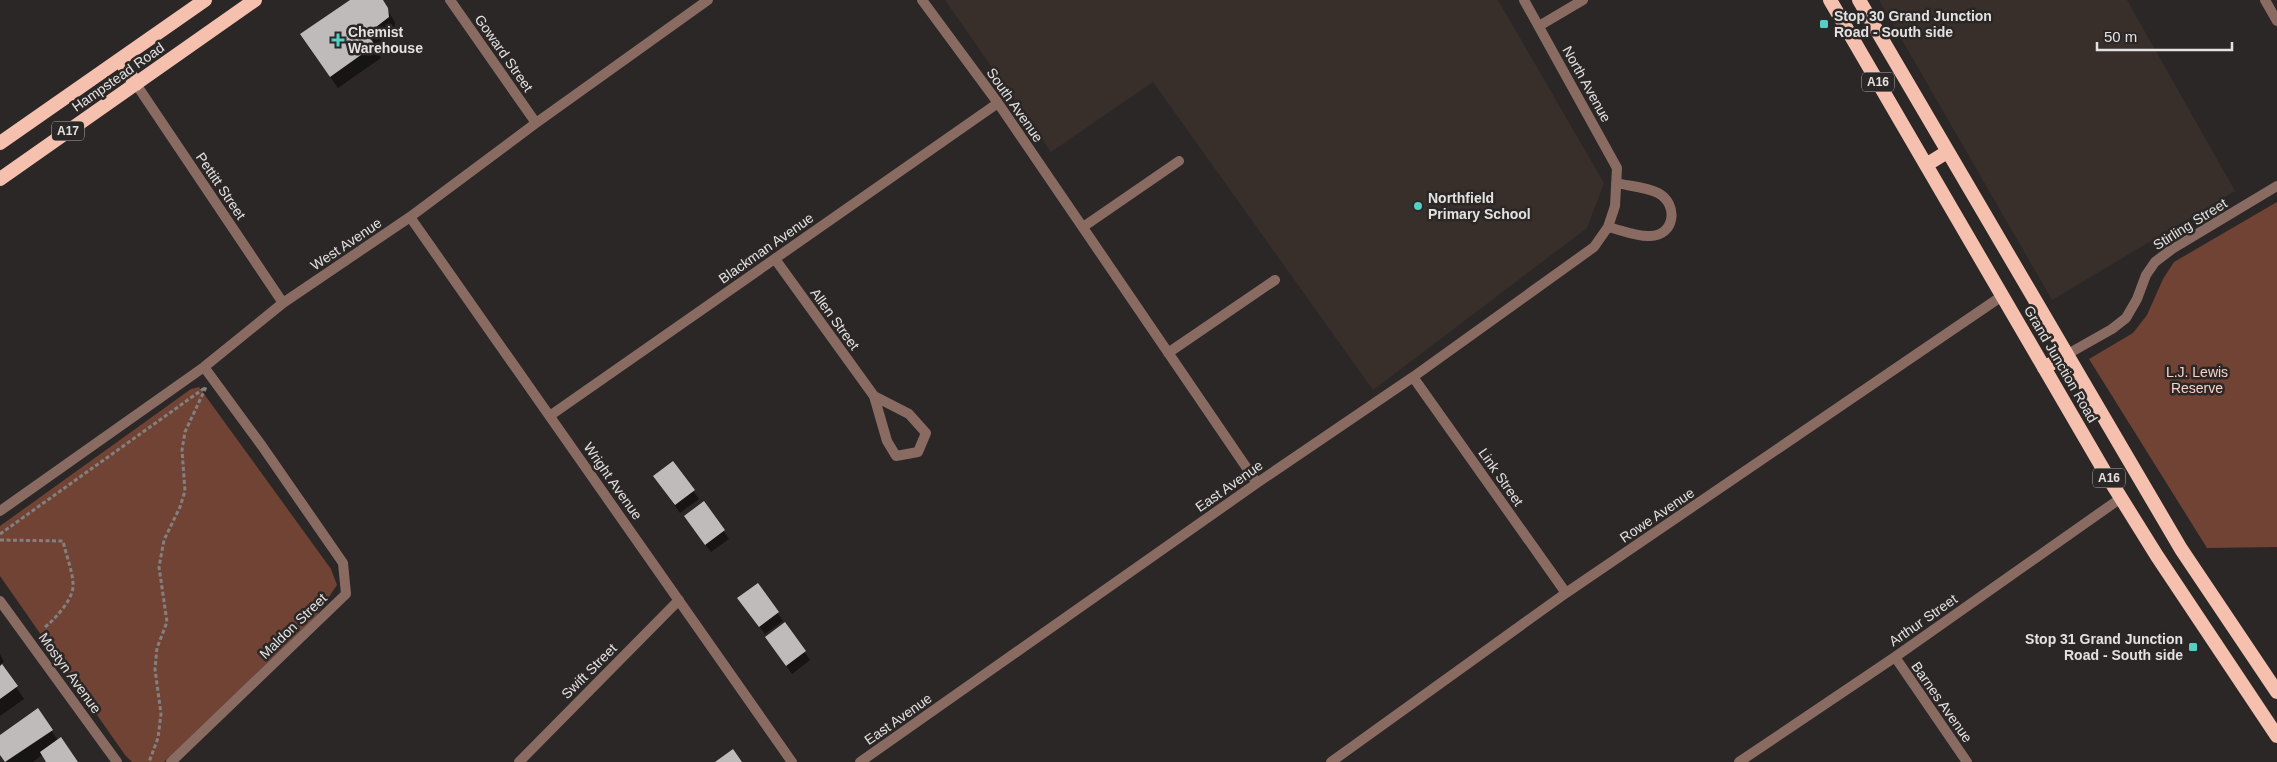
<svg xmlns="http://www.w3.org/2000/svg" width="2277" height="762" viewBox="0 0 2277 762" font-family="Helvetica,sans-serif">
	<style>
		.built { fill: #382f2b }
		.green { fill: #714334 }
		.shadow { fill: #0007 }
		.building { fill: #bfbbba }
		.lines { fill: none; stroke-linecap: round; stroke-linejoin: round }
		.path { stroke: #83807f; stroke-width: 3; stroke-dasharray: 4 2.5; stroke-linecap: butt }
		.minor { stroke: #8a6b62; stroke-width: 10 }
		.trunk { stroke: #f6c0ae; stroke-width: 14 }
		.poi-dot { fill: #55cec6; stroke: #2b2726; stroke-width: 2 }
		.labels { text-anchor: middle; dominant-baseline: central; stroke-width: 5; stroke-linejoin: round; paint-order: stroke }
		.shield { fill: #2b2726; stroke: #acaaa9; stroke-width: 1 }
		.shield-label { font-size: 12px; font-weight: bold; fill: #e4e2e1 }
		.poi-label { font-size: 14px; font-weight: bold; fill: #e4e2e1; stroke: #2b2726; text-anchor: start }
		.street-label { font-size: 14px; fill: #e4e2e1; stroke: #2b2726 }
		.park-label { font-size: 14px; fill: #fad1c4; stroke: #2b2726 }
	</style>
	<rect width="100%" height="100%" fill="#2b2726"/>
	<path class="built" d="M945 0H1498L1604 183 1587 228 1373 390 1153 82 1051 152Z
		M1879 0H2127L2235 191 2052 300Z"/>
	<path class="green" d="M2277 202V547L2207 548 2089 359 2133 333 2147 315 2163 279 2174 262Z
		M199 387 331 569 337 585 316 616 164 762H132L125 755 0 576V526L191 389Z"/>
	<path class="shadow" d="M352 0H381L395 22V30L374 46 381 58 338 88 309 47Z
		M673 463 699 499 680 513 660 484Z
		M704 502 729 539 711 552 690 524Z
		M758 585 783 621 765 634 744 606Z
		M785 624 810 660 792 674 766 637Z
		M0 654 4 662 1 664 24 699 0 716Z
		M38 710 58 741 77 762H47L42 755 33 762H5L0 755V737Z"/>
	<path class="building" d="M350 0H383L388 8 389 17 367 34 375 45 330 77 300 34Z
		M673 461 695 490 675 505 653 476Z
		M704 501 725 530 705 545 684 516Z
		M758 583 779 612 759 627 737 598Z
		M785 622 806 651 786 666 765 637Z
		M2 664 18 686 0 699V666Z
		M38 708 53 730 5 762 0 755V735Z
		M61 737 78 762H46L40 752Z
		M733 749 742 762H715Z"/>
	<g class="lines">
		<path class="path" d="M0 534 206 387 185 432 182 450 185 491 180 507 164 540 159 567 167 622 157 648 155 669 161 714 158 738 149 762
			M0 540 63 541C66 555 72 569 73 583 75 598 55 619 44 628"/>
		<path class="minor" d="M450 0 536 123
			M922 0 998 103 1257 483
			M2265 0 2277 21
			M1539 26 1583 0
			M136 84 283 303
			M410 217 792 762
			M1083 227 1179 161
			M1608 227C1621 230 1637 237 1650 236 1675 236 1679 204 1658 193 1647 187 1629 186 1616 183
			M775 259 874 396 887 441 896 456 918 452 926 433 909 414 874 396
			M1168 353 1275 280
			M2066 355 2112 329 2126 318 2137 299 2146 275 2155 262 2172 249 2277 186
			M1413 377 1566 593
			M551 415 998 103
			M0 511 204 367 283 303 410 217 536 123 708 0
			M0 601 117 762
			M1895 657 1967 762
			M171 762 346 594 343 563 262 446 204 367
			M519 762 679 600
			M860 762 1257 483 1413 377 1594 247 1608 227 1615 206 1617 168 1524 0
			M1331 762 1566 593 2002 296
			M1739 762 1895 657 2121 498"/>
		<path class="trunk" d="M1830 0 2106 474 2157 556 2277 736
			M1859 0 2181 549 2277 692
			M120 60 136 84
			M0 143 205 0
			M1926 165 1947 152
			M0 179 255 0
			M2044 368 2066 355"/>
	</g>
	<g class="poi-dot">
		<rect x="1819" y="19" width="10" height="10" rx="2.5"/>
		<path d="M335.5 32.5h5v5h5v5h-5v5h-5v-5h-5v-5h5z"/>
		<circle cx="1418" cy="206" r="5"/>
		<rect x="2188" y="642" width="10" height="10" rx="2.5"/>
	</g>
	<g class="labels">
		<g class="shield">
			<rect x="1862" y="72.5" width="32" height="19" rx="4"/>
			<rect x="52" y="121.5" width="32" height="19" rx="4"/>
			<rect x="2093" y="468.5" width="32" height="19" rx="4"/>
		</g>
		<g class="shield-label">
			<text x="1878" y="82">A16</text>
			<text x="68" y="131">A17</text>
			<text x="2109" y="478">A16</text>
		</g>
		<g class="poi-label">
			<text x="1834" y="16">Stop 30 Grand Junction<tspan x="1834" dy="16">Road - South side</tspan></text>
			<text x="348" y="32">Chemist<tspan x="348" dy="16">Warehouse</tspan></text>
			<text x="1428" y="198">Northfield<tspan x="1428" dy="16">Primary School</tspan></text>
			<text x="2183" y="639" text-anchor="end">Stop 31 Grand Junction<tspan x="2183" dy="16">Road - South side</tspan></text>
		</g>
		<g class="street-label">
			<text transform="translate(504 53) rotate(55)">Goward Street</text>
			<text transform="translate(118 77) rotate(-35)">Hampstead Road</text>
			<text transform="translate(1587 84) rotate(61)">North Avenue</text>
			<text transform="translate(1015 105) rotate(55)">South Avenue</text>
			<text transform="translate(221 186) rotate(56)">Pettitt Street</text>
			<text transform="translate(2190 224) rotate(-32)">Stirling Street</text>
			<text transform="translate(346 244) rotate(-34)">West Avenue</text>
			<text transform="translate(766 248) rotate(-35)">Blackman Avenue</text>
			<text transform="translate(835 319) rotate(54)">Allen Street</text>
			<text transform="translate(2061 364) rotate(60)">Grand Junction Road</text>
			<text transform="translate(1501 477) rotate(55)">Link Street</text>
			<text transform="translate(613 481) rotate(55)">Wright Avenue</text>
			<text transform="translate(1229 486) rotate(-35)">East Avenue</text>
			<text transform="translate(1657 515) rotate(-34)">Rowe Avenue</text>
			<text transform="translate(1923 620) rotate(-35)">Arthur Street</text>
			<text transform="translate(293 626) rotate(-44)">Maldon Street</text>
			<text transform="translate(589 671) rotate(-45)">Swift Street</text>
			<text transform="translate(70 673) rotate(54)">Mostyn Avenue</text>
			<text transform="translate(1942 702) rotate(55)">Barnes Avenue</text>
			<text transform="translate(898 719) rotate(-35)">East Avenue</text>
		</g>
		<g class="park-label">
			<text x="2197" y="372">L.J. Lewis<tspan x="2197" dy="16">Reserve</tspan></text>
		</g>
	</g>
	<path d="M2097 42v8h135v-8" fill="none" stroke="#e4e2e1" stroke-width="2.5"/>
	<text x="2104" y="42" font-size="15" fill="#e4e2e1" stroke="#2b2726" stroke-width="4" paint-order="stroke">50 m</text>
</svg>
